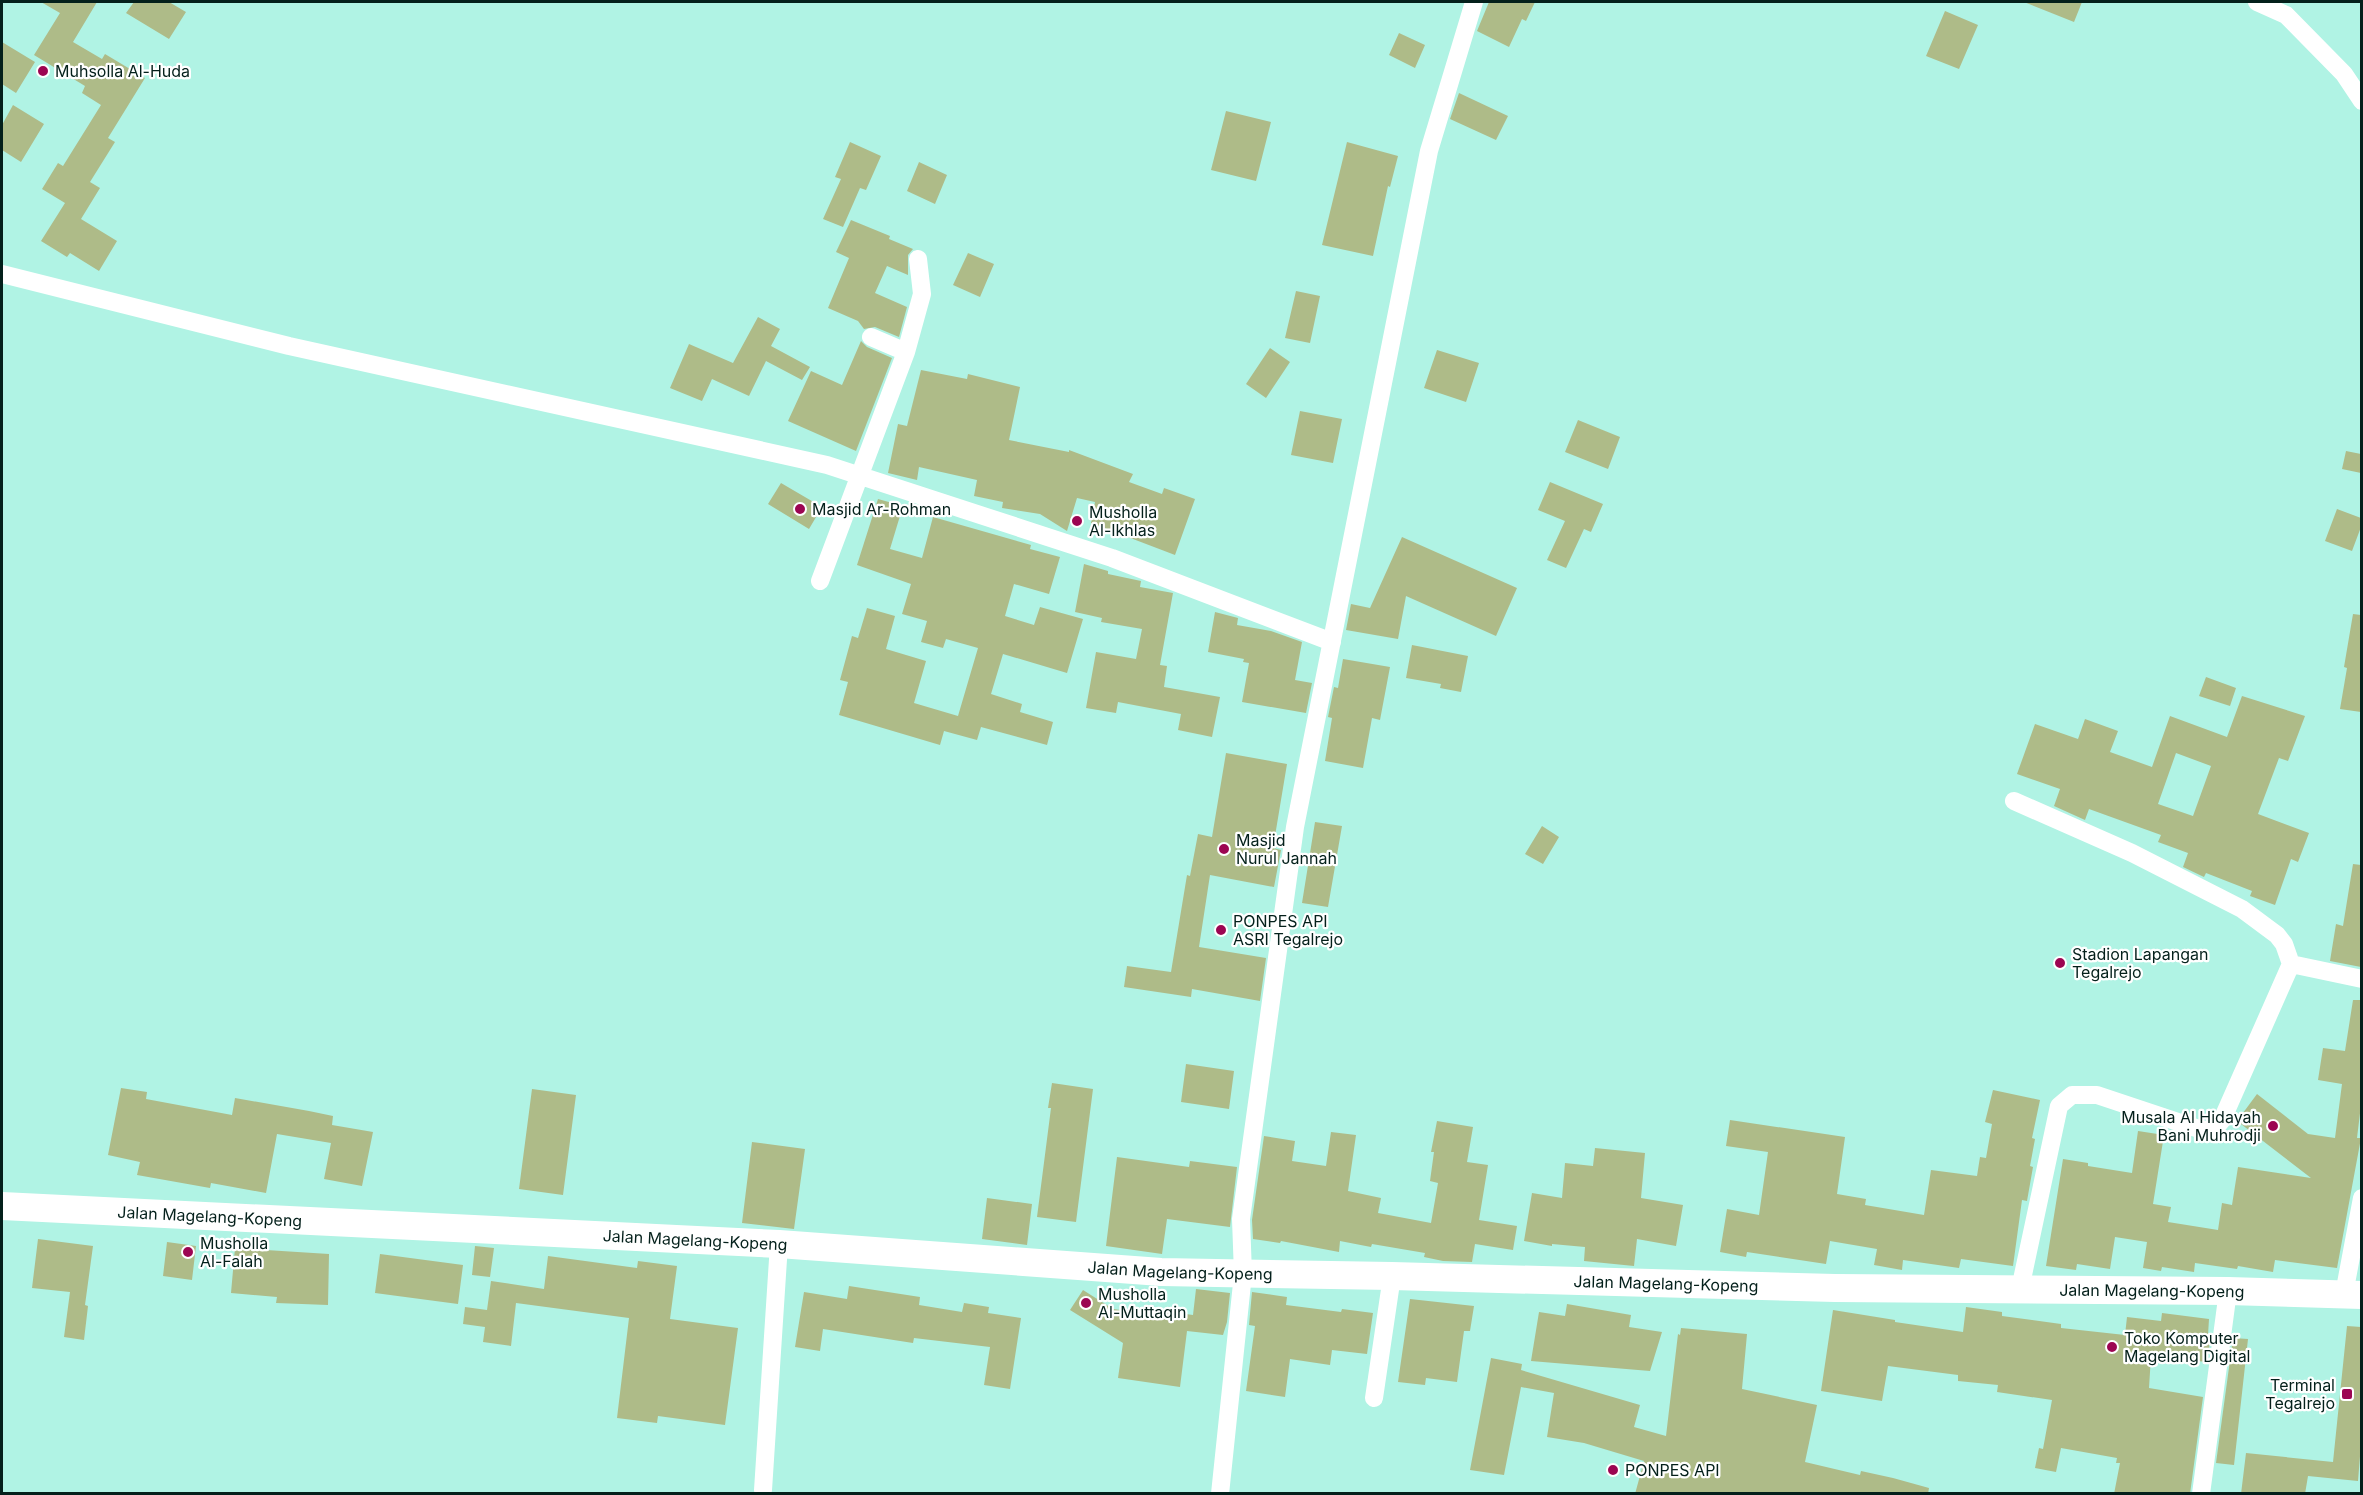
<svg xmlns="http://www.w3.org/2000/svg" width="2363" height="1495" viewBox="0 0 2363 1495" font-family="Inter,sans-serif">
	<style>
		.building { fill: #aebb88; fill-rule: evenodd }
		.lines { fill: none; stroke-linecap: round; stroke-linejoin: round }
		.minor { stroke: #fff; stroke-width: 18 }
		.primary { stroke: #fff; stroke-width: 28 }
		.poi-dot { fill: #9c0552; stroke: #fff; stroke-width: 2 }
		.labels { text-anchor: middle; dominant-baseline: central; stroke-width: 4.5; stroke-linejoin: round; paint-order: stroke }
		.poi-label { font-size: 16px; fill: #04201b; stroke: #fff; text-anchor: start }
		.street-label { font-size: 16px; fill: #04201b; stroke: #fff }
	</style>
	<rect width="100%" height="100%" fill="#b0f3e4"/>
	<path class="building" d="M41 2H97L73 42 102 59 105 54 145 78 108 138 115 142 90 182 100 188 81 219 117 241 99 271 70 253 67 257 41 241 65 203 42 189 58 163 63 166 101 105 82 93 85 86 34 55 60 13Z
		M134 2H169L186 12 169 39 126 13Z
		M1489 2H1535L1526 21 1522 19 1509 47 1477 31Z
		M2024 2H2082L2074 22Z
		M1945 11 1978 25 1959 69 1926 56Z
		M1399 33 1425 45 1415 68 1389 55Z
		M2 42 35 62 16 93 2 84Z
		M1459 93 1508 116 1496 140 1450 119Z
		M13 105 44 124 21 162 2 150V125Z
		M1226 111 1271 122 1256 181 1211 170Z
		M850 142 881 156 866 190 860 188 843 227 823 219 841 179 835 177Z
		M1347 142 1398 156 1390 187 1388 186 1373 256 1322 245Z
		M919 162 947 175 935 204 907 191Z
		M851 220 890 236 889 239 913 249 908 255V275L887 266 875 293 907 307 899 337 875 327 864 329 858 321 828 308 849 258 836 252Z
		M968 253 994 264 980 297 953 285Z
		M1296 291 1320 296 1310 343 1285 338Z
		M758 317 780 329 771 346 810 367 802 380 766 361 749 396 712 379 702 401 670 388 689 344 733 363Z
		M861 341 867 347 892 358 856 451 788 421 811 371 842 385Z
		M1270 348 1290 362 1266 398 1246 384Z
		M1437 350 1479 363 1466 402 1424 388Z
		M921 370 967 379 968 374 1020 387 1009 440 1069 452V450L1133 474 1129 482 1162 494 1164 488 1195 499 1175 555 1091 523 1095 502 1077 498 1067 531 1040 514 1002 508 1003 502 974 496 977 480 919 467 917 480 888 473 898 424 907 426Z
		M1300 411 1342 419 1333 463 1291 455Z
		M1578 420 1620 437 1608 469 1565 452Z
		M2346 451 2361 454V473L2342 469Z
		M1550 482 1603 504 1591 532 1584 529 1566 568 1547 560 1565 521 1538 510Z
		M781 483 822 507 809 529 768 504Z
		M878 499 903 506 890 549 922 558 933 517 1031 545 1030 549 1060 557 1049 594 1014 584 1005 616 1034 625 1040 607 1083 619 1067 673 1003 654 991 694 1022 704 1020 712 1053 722 1047 745 981 727 977 740 944 731 940 745 839 715 848 682 840 680 852 636 858 638 867 608 895 616 886 649 926 661 914 703 958 716 978 648 946 639 943 648 921 642 927 621 902 614 911 584 857 565Z
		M2337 509 2361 518V527L2352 551 2325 541Z
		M1402 537 1517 588 1496 636 1406 596 1398 639 1346 630 1351 604 1370 608Z
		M1084 564 1108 571V574L1141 581 1140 587 1173 593 1160 665 1167 666 1164 687 1220 697 1212 737 1178 730 1181 714 1118 702 1116 713 1086 708 1096 652 1136 659 1142 629 1101 622 1102 618 1075 612Z
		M1215 612 1238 618 1237 625 1271 631 1302 642 1295 680 1312 683 1306 713 1242 702 1249 663 1243 662 1244 659 1208 652Z
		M2353 614 2361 615V712L2340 709 2347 668 2344 667Z
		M1412 645 1468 656 1461 692 1440 688 1441 684 1406 678Z
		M1343 659 1390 667 1380 720 1372 718 1363 768 1325 761 1332 718 1328 717 1334 687 1338 688Z
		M2206 677 2236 688 2230 706 2199 696Z
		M2242 696 2305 716 2288 761 2279 758 2258 814 2309 833 2298 862 2291 859 2275 905 2250 896 2252 891 2206 873 2204 877 2183 867 2188 853 2158 842 2161 835 2089 809 2085 820 2054 806 2060 789 2017 774 2035 724 2078 739 2085 719 2118 731 2110 752 2152 767 2170 716 2227 737ZM2176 753 2211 766 2193 816 2158 804Z
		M1226 753 1287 764 1273 848 1281 850 1274 887 1210 875 1199 947 1266 958 1260 1001 1192 989 1191 997 1124 987 1127 966 1171 972 1187 875 1190 876 1198 834 1212 837Z
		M1315 822 1342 826 1328 907 1302 903Z
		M1542 826 1559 837 1543 864 1525 854Z
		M2353 864 2361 865V967L2330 961 2336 924 2343 926Z
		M2353 1000H2361V1105L2357 1138H2361L2337 1268 2275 1260 2273 1272 2238 1266 2237 1269 2195 1263 2194 1272 2162 1267 2161 1271 2143 1268 2147 1242 2115 1237 2110 1269 2077 1264 2076 1270 2046 1266 2063 1159 2088 1163V1166L2132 1173 2138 1131 2164 1135 2153 1204 2171 1207 2168 1222 2218 1230 2222 1203 2232 1205 2238 1167 2311 1178 2237 1121 2257 1094 2308 1134 2335 1138 2342 1084 2318 1080 2323 1048 2345 1051Z
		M1186 1064 1234 1071 1229 1109 1181 1102Z
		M1052 1083 1093 1089 1076 1222 1037 1217 1051 1108H1048Z
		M121 1088 147 1092 146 1099 232 1115 235 1098 309 1111 333 1116 332 1125 373 1132 362 1186 324 1179 331 1143 277 1134 266 1193 211 1183 210 1188 137 1175 140 1162 108 1155Z
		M532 1089 576 1095 563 1195 519 1189Z
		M1993 1090 2040 1100 2032 1138 2035 1139 2030 1166 2033 1167 2027 1201 2022 1200 2013 1266 1961 1259 1959 1268 1903 1260 1902 1270 1874 1265 1877 1249 1830 1241 1826 1264 1747 1252 1746 1257 1720 1252 1727 1209 1759 1215 1768 1152 1726 1146 1730 1120 1845 1137 1837 1194 1866 1199 1865 1205 1924 1215 1931 1170 1977 1176 1980 1157 1986 1158 1992 1124 1985 1122Z
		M1437 1121 1473 1127 1467 1162 1488 1165 1479 1220 1517 1226 1513 1250 1475 1244 1472 1262 1443 1261 1424 1257 1425 1253 1372 1244 1371 1247 1340 1241 1339 1252 1281 1241 1280 1243 1253 1239 1252 1220 1264 1136 1295 1141 1292 1161 1326 1166 1331 1132 1356 1135 1348 1191 1381 1198 1378 1213 1431 1223 1438 1183 1430 1181 1434 1152H1431Z
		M752 1142 805 1149 794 1229 742 1223Z
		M1595 1148 1645 1153 1641 1198 1683 1205 1676 1246 1637 1239 1634 1266 1584 1261 1585 1247 1552 1244V1246L1524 1241 1532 1193 1562 1198 1565 1163 1593 1166Z
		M1117 1157 1189 1167 1190 1161 1237 1167 1230 1227 1167 1219 1162 1254 1106 1246Z
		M987 1198 1032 1204 1027 1245 982 1239Z
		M38 1239 93 1246 85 1305 88 1306 84 1340 64 1337 70 1292 32 1288Z
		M167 1242 196 1246 192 1280 163 1276Z
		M475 1246 494 1248 490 1277 472 1275Z
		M235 1248 329 1254 328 1305 276 1303 277 1297 231 1293Z
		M380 1254 463 1265 458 1304 375 1293Z
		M548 1256 637 1268 638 1261 677 1266 670 1319 738 1328 725 1425 658 1416 657 1423 617 1418 629 1318 516 1303 511 1346 483 1342 485 1327 463 1324 465 1307 487 1310 491 1281 544 1289Z
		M849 1286 920 1297 919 1305 962 1312 964 1303 989 1307 988 1313 1021 1318 1010 1389 984 1385 990 1347 914 1338 913 1343 823 1329 820 1351 795 1347 804 1292 847 1299Z
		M1196 1289 1230 1293 1227 1322 1223 1335 1187 1331 1180 1387 1118 1378 1123 1343 1070 1310 1083 1290 1113 1309 1163 1316 1164 1311 1193 1315Z
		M1252 1292 1287 1297 1286 1305 1341 1312 1342 1309 1373 1313 1367 1354 1332 1350 1330 1365 1290 1359 1285 1397 1246 1391 1255 1326 1249 1325Z
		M1410 1299 1474 1306 1470 1331H1464L1457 1382 1426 1378 1425 1385 1398 1382Z
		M1567 1304 1631 1315 1629 1327 1662 1332 1650 1371 1531 1361 1539 1312 1565 1316Z
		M1966 1307 2002 1312V1316L2061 1324V1328L2125 1335 2127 1317 2161 1321 2162 1313 2209 1319 2208 1335H2211L2207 1362 2151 1356 2149 1388 2203 1397 2190 1494H2114L2120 1463H2116L2117 1458 2061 1448 2056 1472 2035 1468 2039 1448 2043 1449 2052 1400 1997 1392 1998 1385 1958 1381V1375L1888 1366 1882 1401 1821 1391 1833 1310 1895 1320V1322L1963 1332Z
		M2347 1326 2361 1327V1444L2358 1481 2308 1476 2305 1494H2241L2246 1453 2333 1462Z
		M1681 1328 1747 1334 1742 1389 1817 1405 1805 1462 1860 1475 1861 1471 1893 1478 1929 1488 1928 1494H1635L1644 1461 1584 1443 1547 1437 1554 1393 1521 1387 1504 1475 1470 1470 1491 1358 1522 1364 1521 1370 1640 1405 1634 1427 1666 1436 1678 1334 1680 1335Z
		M2233 1338 2248 1339 2234 1465 2216 1463Z"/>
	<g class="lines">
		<path class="minor" d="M2257 2 2286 15 2344 74 2362 101
			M2 274 289 346 827 465 1112 558 1332 642
			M906 352 922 294 918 259
			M820 581 906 352 871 337
			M2014 801 2132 853 2242 909 2277 935 2284 944 2291 964
			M2291 964 2362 979
			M2020 1289 2059 1106 2072 1095H2097L2199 1129C2211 1131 2215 1129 2222 1120L2291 964
			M2344 1294 2362 1198
			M1374 1398 1392 1276
			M763 1490 779 1244
			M1220 1494 1243 1274 1241 1219 1295 827 1429 151 1474 2
			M2201 1494 2228 1291"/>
		<path class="primary" id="s1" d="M2 1206 779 1244 1161 1272 1392 1276 1835 1288 2228 1291 2362 1295"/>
	</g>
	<g class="poi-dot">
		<circle cx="43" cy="71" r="6"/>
		<circle cx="800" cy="509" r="6"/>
		<circle cx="1077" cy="521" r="6"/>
		<circle cx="1224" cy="849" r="6"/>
		<circle cx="1221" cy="930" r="6"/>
		<circle cx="2060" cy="963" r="6"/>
		<circle cx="2273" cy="1126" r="6"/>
		<circle cx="188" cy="1252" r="6"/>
		<circle cx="1086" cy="1303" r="6"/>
		<circle cx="2112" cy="1347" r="6"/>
		<rect x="2341" y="1388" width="12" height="12" rx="3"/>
		<circle cx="1613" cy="1470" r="6"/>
	</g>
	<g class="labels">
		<g class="poi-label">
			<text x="55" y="71">Muhsolla Al-Huda</text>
			<text x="812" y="509">Masjid Ar-Rohman</text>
			<text x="1089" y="512">Musholla<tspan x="1089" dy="18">Al-Ikhlas</tspan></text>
			<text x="1236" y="840">Masjid<tspan x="1236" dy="18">Nurul Jannah</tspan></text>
			<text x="1233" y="921">PONPES API<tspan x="1233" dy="18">ASRI Tegalrejo</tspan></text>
			<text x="2072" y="954">Stadion Lapangan<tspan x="2072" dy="18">Tegalrejo</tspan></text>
			<text x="2261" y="1117" text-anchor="end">Musala Al Hidayah<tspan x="2261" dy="18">Bani Muhrodji</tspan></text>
			<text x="200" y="1243">Musholla<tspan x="200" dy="18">Al-Falah</tspan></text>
			<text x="1098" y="1294">Musholla<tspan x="1098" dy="18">Al-Muttaqin</tspan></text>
			<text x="2124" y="1338">Toko Komputer<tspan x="2124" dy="18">Magelang Digital</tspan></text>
			<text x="2335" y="1385" text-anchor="end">Terminal<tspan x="2335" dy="18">Tegalrejo</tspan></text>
			<text x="1625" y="1470">PONPES API</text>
		</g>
		<g class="street-label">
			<text stroke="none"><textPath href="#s1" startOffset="208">Jalan Magelang-Kopeng</textPath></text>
			<text stroke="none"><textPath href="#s1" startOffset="694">Jalan Magelang-Kopeng</textPath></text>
			<text stroke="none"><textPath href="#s1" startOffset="1180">Jalan Magelang-Kopeng</textPath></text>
			<text stroke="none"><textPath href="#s1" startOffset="1666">Jalan Magelang-Kopeng</textPath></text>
			<text stroke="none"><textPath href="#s1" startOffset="2152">Jalan Magelang-Kopeng</textPath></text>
		</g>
	</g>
	<rect width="2363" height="1495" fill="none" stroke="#04201b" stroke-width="6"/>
</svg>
